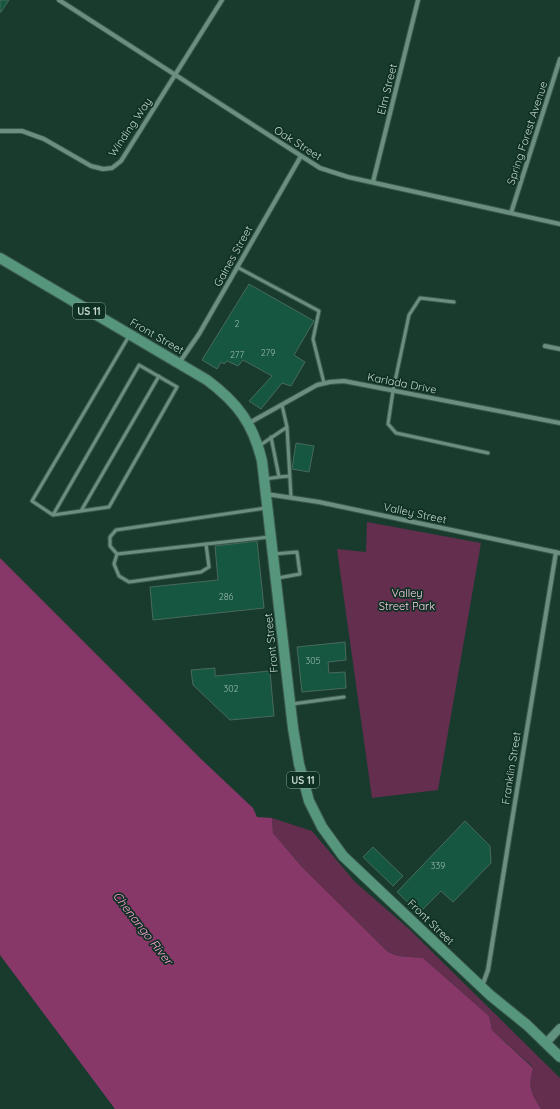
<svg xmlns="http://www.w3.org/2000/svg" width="560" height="1109" viewBox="0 0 560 1109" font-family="Quicksand,sans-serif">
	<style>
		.green { fill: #642e4e }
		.water { fill: #873768 }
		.building { fill: #165741; stroke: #486a5c }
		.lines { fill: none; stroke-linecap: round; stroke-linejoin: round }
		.lane-casing { stroke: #3b584d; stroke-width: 5 }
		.street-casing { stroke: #3b584d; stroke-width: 6 }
		.secondary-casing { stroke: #3b584d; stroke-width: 10 }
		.primary-casing { stroke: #3b584d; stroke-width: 12 }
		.lane { stroke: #6b8f7f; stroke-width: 3 }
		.street { stroke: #6b8f7f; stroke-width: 4 }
		.secondary { stroke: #60927e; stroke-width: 8 }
		.primary { stroke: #55967d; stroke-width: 10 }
		.labels { text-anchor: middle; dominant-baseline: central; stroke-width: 3.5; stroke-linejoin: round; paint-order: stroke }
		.number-label { font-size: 9px; fill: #98b7ab }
		.shield { fill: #0f3124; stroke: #8ea59b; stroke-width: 1 }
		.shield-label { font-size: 10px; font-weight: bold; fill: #c4d7ce }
		.street-label { font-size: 11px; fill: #c4d7ce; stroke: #0f3124 }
		.park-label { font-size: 11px; fill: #fdcee6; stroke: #0f3124 }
		.water-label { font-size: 12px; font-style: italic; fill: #fca1d4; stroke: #0f3124 }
	</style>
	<rect width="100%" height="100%" fill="#193b2e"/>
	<path class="green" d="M367 522 481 543 438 790 372 798 337 549 366 552Z
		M272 818 312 831 355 882 408 928 560 1078V1109H541C530 1090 528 1089 533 1067L492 1030 489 1016 423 958 398 956 388 952 302 867 273 833Z"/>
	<path class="water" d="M0 558 201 759 253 808 257 817 272 818 273 833 302 867 388 952 398 956 423 958 489 1016 492 1030 533 1068C528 1089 530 1090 541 1109H115L0 955Z"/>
	<path class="building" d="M0 0H9L1 12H0Z
		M249 284 314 321 294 355 305 362 291 386 282 383 261 409 249 401 272 376 243 360 238 366 227 361 224 364 221 362 217 369 202 360Z
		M296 443 314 446 309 472 292 469Z
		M257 541 264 608 153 620 150 587 218 580 215 546Z
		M345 642 346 660 328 662 329 673 345 672 346 688 302 692 297 647Z
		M215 668V676L270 671 274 716 230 720 193 685 191 670Z
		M465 821 490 846 491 863 453 902 441 891 419 913 397 892Z
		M373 847 403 876 393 886 363 857Z"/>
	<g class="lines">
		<g class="lane-casing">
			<path id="lane" d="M237 267 319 311 313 339 324 383
				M454 302 420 298 409 315 393 391 388 424 396 433 488 453
				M282 405 287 427 291 497
				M259 446 287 427
				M279 477 290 476
				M265 479 279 477 271 437
				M266 508 116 530 110 537V546L117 554 269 537
				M81 511 159 376
				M53 515 139 365 177 387 109 507 53 515 32 501 129 336
				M117 554 114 564 119 576 129 582 201 572 209 567 206 544
				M274 554 297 552 300 574 278 578
				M292 704 344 697"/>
		</g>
		<g class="street-casing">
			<path id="street" d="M59 0 320 168 348 177 560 224
				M0 131H22L44 139 91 166 103 169 112 168 121 161 222 0
				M373 182 418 0
				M511 213 560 59
				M545 346 560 349
				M179 363 199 334 301 156
				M249 423 317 385 330 382 344 381 560 423
				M266 494 319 502 560 553
				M481 986 484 981 488 970 509 839 556 552"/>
		</g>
		<g class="secondary-casing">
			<path id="secondary" d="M546 1043 560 1028"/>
		</g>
		<g class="primary-casing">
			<path id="primary" d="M0 258 207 380C238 403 253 424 262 461L293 728 299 764 309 801 322 827 343 856 490 995 527 1025 560 1057"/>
		</g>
		<use href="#lane" class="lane"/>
		<use href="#street" class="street"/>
		<use href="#secondary" class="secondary"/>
		<use href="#primary" class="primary"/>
	</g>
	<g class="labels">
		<g class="number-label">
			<text x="237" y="323">2</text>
			<text x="268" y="352">279</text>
			<text x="237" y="354">277</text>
			<text x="226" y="596">286</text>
			<text x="313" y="660">305</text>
			<text x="231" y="688">302</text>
			<text x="438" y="865">339</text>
		</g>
		<g class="shield">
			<rect x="73" y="303" width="32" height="16" rx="3"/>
			<rect x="287" y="772" width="32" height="16" rx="3"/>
		</g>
		<g class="shield-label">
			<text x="89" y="311">US 11</text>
			<text x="303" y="780">US 11</text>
		</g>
		<g class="street-label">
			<text transform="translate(387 89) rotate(-76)">Elm Street</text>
			<text transform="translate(130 127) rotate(-56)">Winding Way</text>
			<text transform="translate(527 133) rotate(-72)">Spring Forest Avenue</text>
			<text transform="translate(298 143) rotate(32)">Oak Street</text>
			<text transform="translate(233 256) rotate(-61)">Gaines Street</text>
			<text transform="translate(157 336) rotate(30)">Front Street</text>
			<text transform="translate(402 383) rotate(11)">Karlada Drive</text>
			<text transform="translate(415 513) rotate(12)">Valley Street</text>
			<text transform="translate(271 643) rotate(-96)">Front Street</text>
			<text transform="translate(511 768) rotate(-81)">Franklin Street</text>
			<text transform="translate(431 922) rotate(44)">Front Street</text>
		</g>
		<g class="park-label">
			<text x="407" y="593">Valley<tspan x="407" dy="13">Street Park</tspan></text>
		</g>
		<g class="water-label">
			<text transform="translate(143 928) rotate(52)">Chenango River</text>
		</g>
	</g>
</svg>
